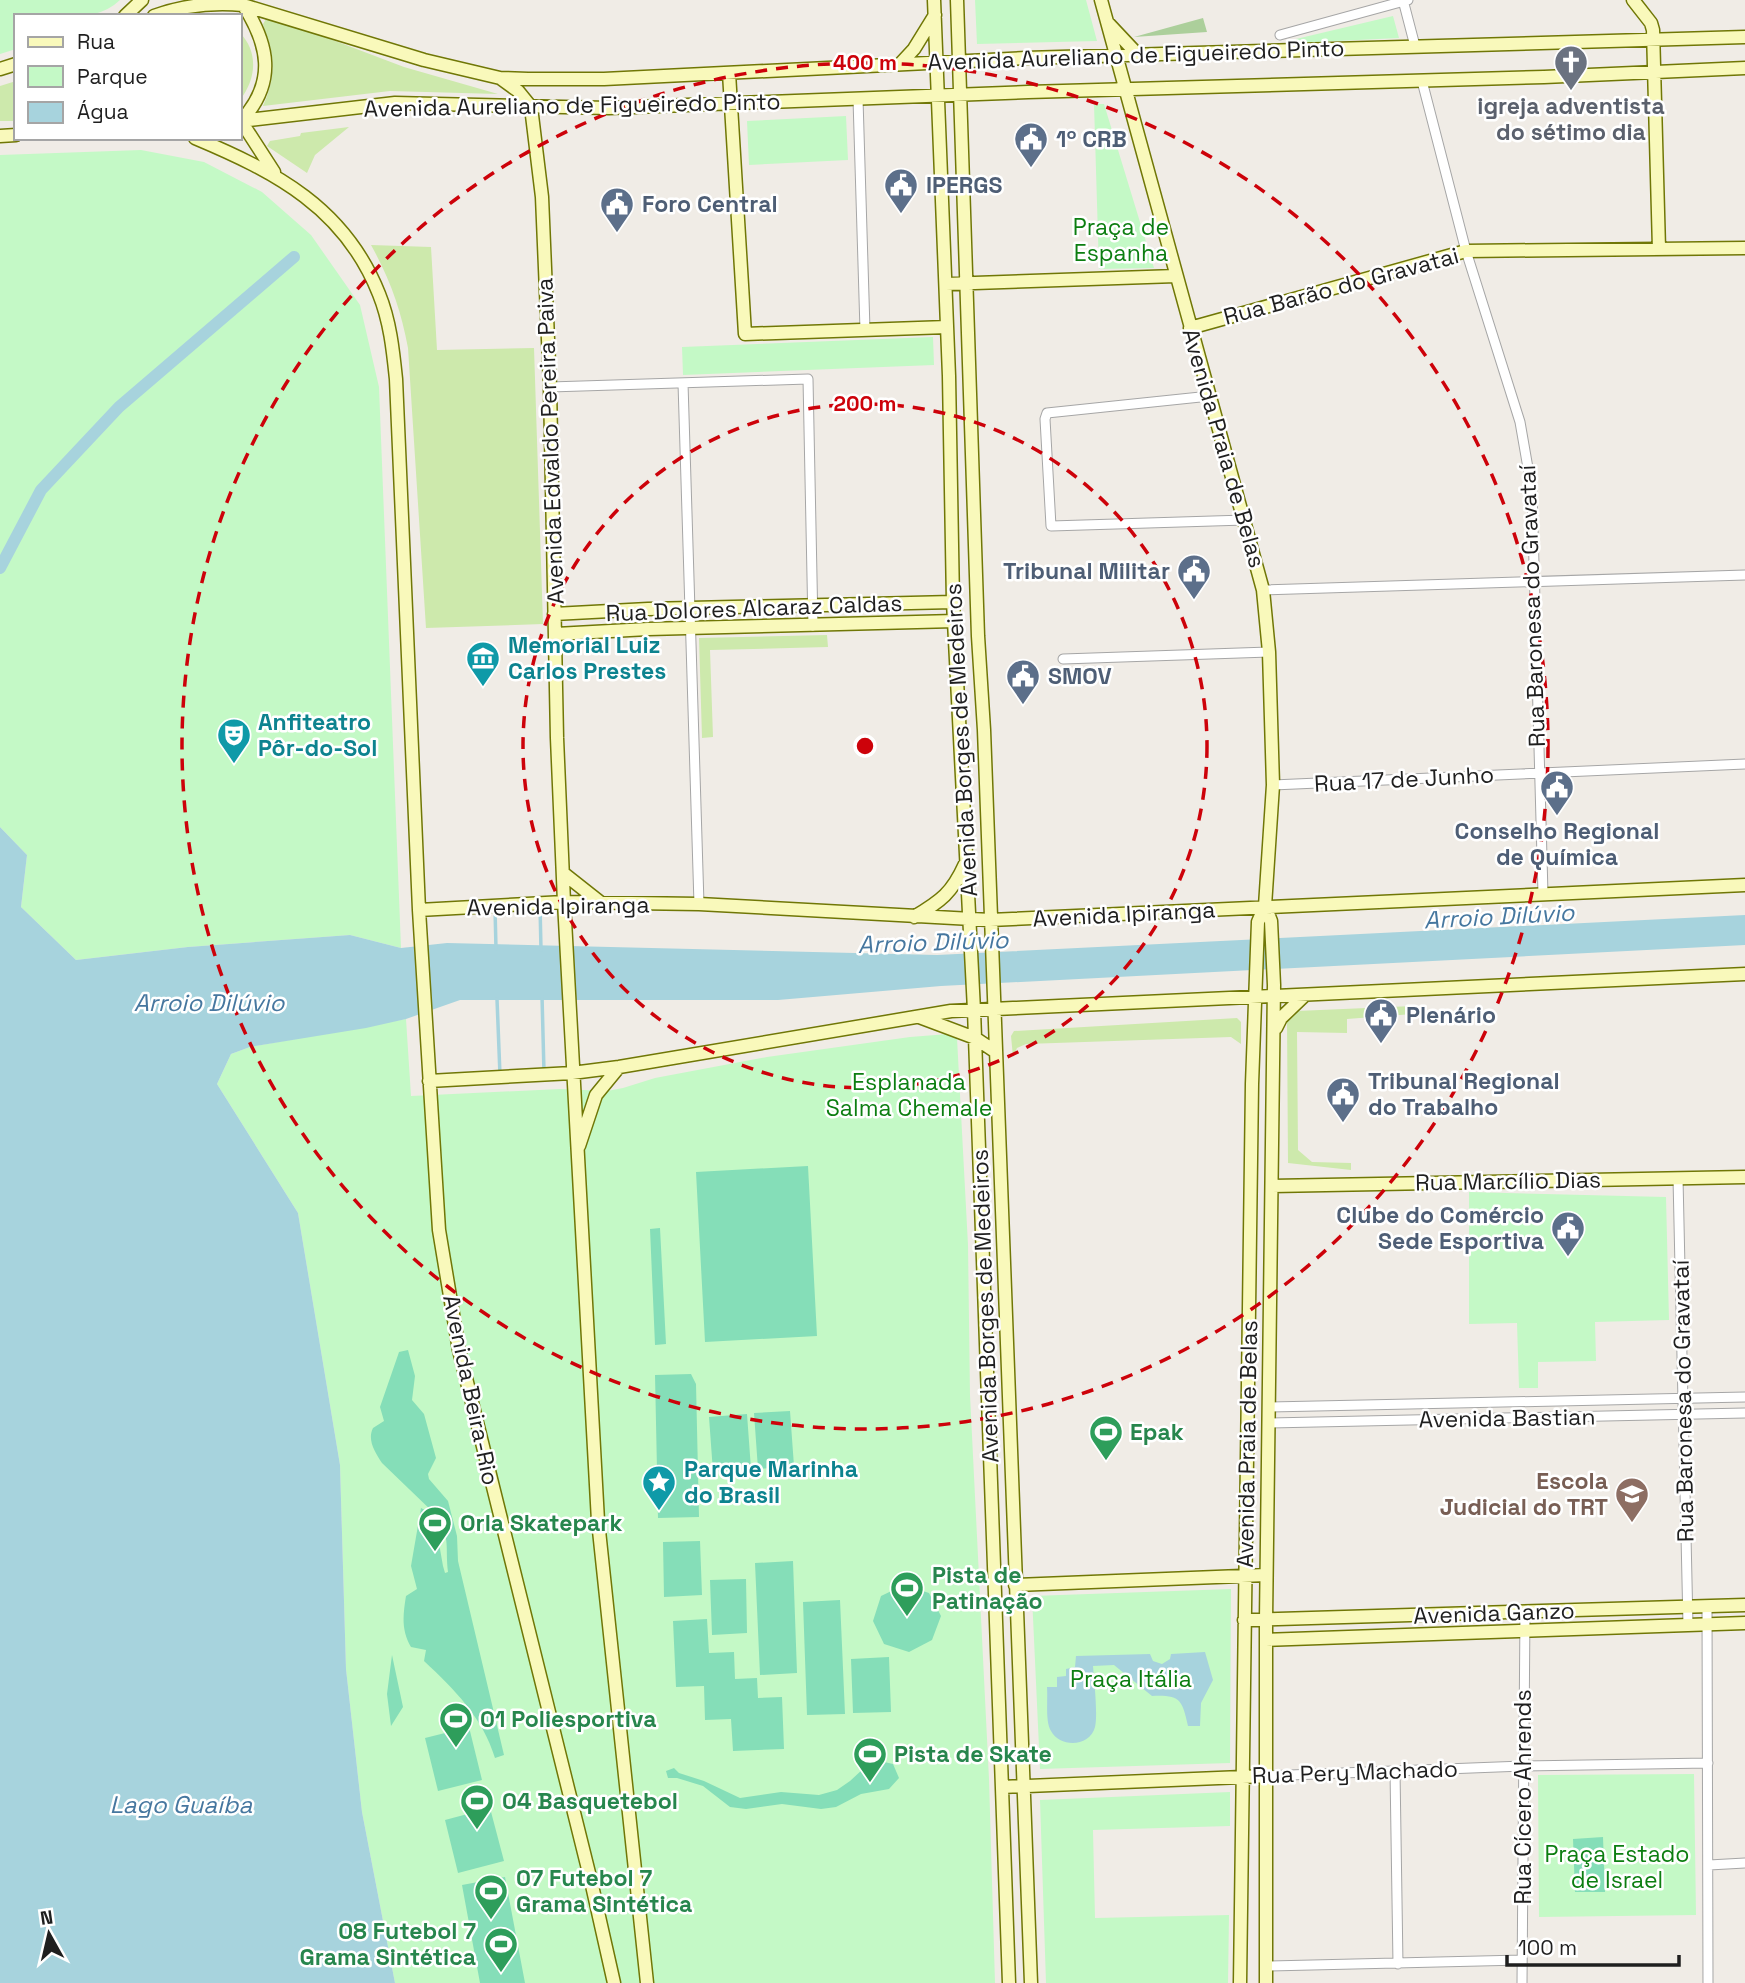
<svg xmlns="http://www.w3.org/2000/svg" width="1745" height="1983" viewBox="0 0 1745 1983" font-family="'Space Grotesk',sans-serif">
	<style>
		.grass { fill: #cde9ac }
		.forest { fill: #accf9b }
		.park { fill: #c4f9c6 }
		.pitch { fill: #85deb8 }
		.water { fill: #a7d3dd }
		.lines { fill: none; stroke-linecap: round; stroke-linejoin: round }
		.stream { stroke: #a7d3dd; stroke-width: 3.5 }
		.canal { stroke: #a7d3dd; stroke-width: 12 }
		.street-casing { stroke: #a6a6a6; stroke-width: 11 }
		.secondary-casing { stroke: #707706; stroke-width: 15 }
		.street { stroke: #fff; stroke-width: 9 }
		.secondary { stroke: #f9f9bb; stroke-width: 12 }
		.ring { fill: none; stroke: #cd020a; stroke-width: 3.5; stroke-dasharray: 12 9 }
		.labels { text-anchor: middle; dominant-baseline: central; stroke-width: 5; stroke-linejoin: round; paint-order: stroke }
		.street-label { font-size: 23px; fill: #1f1f1f; stroke: #fff }
		.worship-label { font-size: 23px; font-weight: bold; fill: #5b616d; stroke: #fff }
		.service-label { font-size: 23px; font-weight: bold; fill: #4e5e75; stroke: #fff; text-anchor: start }
		.park-label { font-size: 23px; fill: #0c7e11; stroke: #fff }
		.culture-label { font-size: 23px; font-weight: bold; fill: #0d838f; stroke: #fff; text-anchor: start }
		.leisure-label { font-size: 23px; font-weight: bold; fill: #27864d; stroke: #fff; text-anchor: start }
		.education-label { font-size: 23px; font-weight: bold; fill: #785e54; stroke: #fff; text-anchor: end }
		.water-label { font-size: 24px; font-style: italic; fill: #46779f; stroke: #fff }
		.centre { fill: #cd020a; stroke: #fff; stroke-width: 3.5 }
		.ring-label { font-size: 21px; text-anchor: middle; font-weight: bold; fill: #cd020a; stroke: #fff; stroke-width: 5; stroke-linejoin: round; paint-order: stroke }
	</style>
	<rect width="100%" height="100%" fill="#f0ece6"/>
	<path class="grass" d="M266 19 309 31 404 67 498 94 390 91 263 106C271 88 275 71 271 51 270 42 265 33 263 24Z
		M240 33C259 52 256 80 240 100Z
		M16 81V121H0V86Z
		M349 127 315 155 307 173 267 146 270 141 300 136 301 133Z
		M371 245 431 247 437 350 534 348 543 624 426 628 408 348C401 310 390 279 371 245Z
		M827 635 828 647 710 650 713 737 702 738 699 638Z
		M1413 1006V1014L1347 1019V1033L1297 1032 1298 1150 1312 1162 1351 1163V1170L1288 1163 1287 1019 1297 1011Z
		M1237 1018 1241 1022V1044L1231 1037 1026 1044 1017 1048 1013 1057 1011 1036 1014 1031Z"/>
	<path class="forest" d="M1203 18 1207 32 1134 37Z"/>
	<path class="park" d="M0 0H120C94 25 49 16 16 16V49L0 54Z
		M975 0H1086L1097 41 977 44Z
		M1393 16 1399 38 1294 43 1296 39Z
		M1094 104H1104L1154 268 1099 269Z
		M846 116 848 160 749 165 747 121Z
		M141 150 204 162 262 192 311 235 360 305 379 387 401 948 350 935 188 947 76 960 21 907 27 855 0 827V155Z
		M933 337 934 365 683 375 682 347Z
		M406 1019 411 1096 560 1089 607 1091 623 1088 655 1078 767 1057 910 1037 948 1034 957 1038 968 1245 970 1395 989 1779 995 1983H395L362 1812 346 1669 340 1465 298 1213 217 1084 231 1054 250 1047Z
		M1469 1192 1666 1197 1669 1320 1595 1322 1596 1361 1538 1362V1388H1519L1517 1323 1469 1324Z
		M1231 1589 1230 1763 1040 1769 1032 1596Z
		M1694 1774 1696 1915 1539 1917 1538 1775Z
		M1230 1792V1826L1093 1830 1095 1918 1229 1915 1228 1983H1046L1040 1800Z"/>
	<path class="pitch" d="M808 1166 817 1336 705 1342 696 1172Z
		M660 1228 666 1344 655 1345 650 1229Z
		M408 1350 415 1376 412 1400 424 1414 436 1458 428 1474 429 1479 448 1501 457 1536 458 1561 504 1755 495 1758C483 1718 455 1690 424 1661L426 1650 411 1647C401 1630 403 1615 406 1596L417 1589 411 1566 421 1508 434 1515 443 1566 445 1573 448 1572C445 1546 451 1539 436 1515L382 1463C375 1452 367 1440 373 1428L384 1421 380 1407 398 1355 399 1352Z
		M691 1374 696 1384 699 1517 658 1518 655 1375Z
		M790 1411 794 1466 758 1469 754 1413Z
		M747 1414 751 1469 713 1472 709 1417Z
		M700 1541 702 1595 664 1597 663 1542Z
		M793 1561 797 1673 760 1675 755 1563Z
		M746 1579 747 1633 712 1635 710 1580Z
		M904 1585 929 1593 941 1616 932 1640 909 1652 884 1644 873 1621 881 1596Z
		M840 1600 845 1714 807 1715 803 1602Z
		M707 1619 709 1653 734 1652 735 1679 757 1678 758 1698 782 1697 784 1749 733 1751 731 1719 705 1720 704 1686 676 1687 673 1621Z
		M392 1655 403 1707 391 1726 387 1694Z
		M889 1657 891 1712 853 1713 851 1659Z
		M469 1727 482 1780 438 1791 425 1738Z
		M880 1761 893 1764 899 1778 889 1789 861 1794 836 1807 821 1809 782 1804 746 1809 730 1807 703 1786 677 1778H668L666 1771 674 1768 679 1773 704 1781 740 1798 781 1792 819 1795 837 1790 850 1781 863 1769Z
		M490 1808 504 1861 458 1873 445 1820Z
		M1603 1837 1605 1892H1575L1573 1839Z
		M505 1877 525 1983H480L462 1885Z"/>
	<path class="water" d="M0 827 27 855 21 907 76 960 188 947 350 935 401 948 447 943 937 955 1745 915V945L941 986 778 1000H460L406 1019 366 1028 250 1047 231 1054 217 1084 298 1213 340 1465 346 1669 362 1812 395 1983H0Z
		M1205 1652 1213 1680 1201 1703 1200 1726H1188C1182 1699 1180 1695 1152 1696L1114 1665 1093 1666C1094 1680 1098 1715 1095 1727 1090 1747 1060 1748 1051 1731 1045 1721 1048 1700 1047 1687H1057V1677L1066 1676V1669L1075 1667 1076 1656 1150 1654 1153 1661 1162 1664 1170 1659 1171 1654Z"/>
	<g class="lines">
		<path class="stream" d="M540 905 541 950
			M495 908 496 949
			M542 996 544 1072
			M497 999 500 1075"/>
		<path class="canal" d="M0 568 41 490 119 407 294 257"/>
		<g class="street-casing">
			<path id="street" d="M1403 0 1415 46
				M1280 35 1408 0
				M1422 81 1466 251 1520 422 1532 491 1543 894
				M858 99 865 330
				M683 383 699 904
				M550 387 808 379 813 626
				M1210 396 1047 413 1045 419 1051 526 1245 520
				M1263 590 1745 575
				M1063 659 1269 652
				M1273 785 1745 764
				M1678 1178 1688 1625
				M1269 1407 1745 1397
				M1269 1423 1745 1413
				M1707 1606 1708 1983
				M1395 1771 1398 1964
				M1266 1776 1523 1766 1708 1763
				M1709 1865 1745 1863
				M1266 1966 1522 1960
				M1522 1983 1525 1612"/>
		</g>
		<g class="secondary-casing">
			<path id="secondary" d="M934 0 949 376 953 602 974 1010 1009 1983
				M957 0 978 636 984 730 1031 1983
				M1101 0 1263 590 1269 652 1273 785 1265 906 1258 922 1252 1084 1240 1983
				M1633 0 1651 23 1653 30 1659 249
				M242 3C269 44 277 82 241 121L274 172
				M125 16 142 0
				M154 16C184 5 211 2 243 5L424 60 500 78 528 79H604L1026 58 1745 37
				M1108 23 1139 56
				M901 63 914 49 935 15
				M0 69 16 64
				M729 73 745 334 947 327
				M500 78 518 91 531 107 542 197 550 387 557 738 564 902 598 1521 647 1983
				M240 121 395 103 609 108 1028 92 1544 77 1745 68
				M0 136 16 135
				M195 138C276 172 345 208 379 294 390 321 393 350 396 379L419 910 439 1230 459 1350 591 1881 614 1983
				M946 284 1176 276
				M1190 328 1466 251 1745 248
				M554 614 648 609 953 602
				M556 634 648 629 955 621
				M563 873 601 903
				M1265 906 1271 921 1274 985 1266 1620V1983
				M419 910 564 902 699 904 990 920 1745 885
				M914 917C941 901 952 893 965 864
				M919 1017 975 1038 996 1052
				M1276 1028 1281 1018 1305 995
				M429 1081 572 1073 619 1067 951 1011 1745 974
				M579 1146 596 1095 619 1067
				M1272 1186 1745 1177
				M1015 1585 1266 1575
				M1244 1620 1745 1605
				M1266 1640 1745 1623
				M1002 1787 1266 1776"/>
		</g>
		<use href="#street" class="street"/>
		<use href="#secondary" class="secondary"/>
	</g>
	<g class="ring">
		<circle cx="865" cy="746" r="342"/>
		<circle cx="865" cy="746" r="683"/>
	</g>
	<defs>
		<g id="church-pin" transform="scale(1.75)"><path d="M0 17L-7.5 6A9.5 9.5 0 1 1 7.5 6Z" fill="#6b7280" stroke="#fff"/><path d="M-1.2-6h2.4v3.5h3.3v2.4h-3.3V6h-2.4V-.1h-3.3v-2.4h3.3Z" fill="#fff"/></g>
		<g id="civic-pin" transform="scale(1.75)"><path d="M0 17L-7.5 6A9.5 9.5 0 1 1 7.5 6Z" fill="#5c6f8a" stroke="#fff"/><path d="M-.6-6.5H3V-4.5H.6V-3L4-1V1h2V6H-6V1h2V-1L-.6-3ZM-1.2 2.5V6h2.4V2.5Z" fill="#fff"/></g>
		<g id="museum-pin" transform="scale(1.75)"><path d="M0 17L-7.5 6A9.5 9.5 0 1 1 7.5 6Z" fill="#0f9aa8" stroke="#fff"/><path d="M0-6L6-3V-2H-6V-3ZM-5-1h2V3h-2ZM-1-1h2V3h-2ZM3-1h2V3H3ZM-6 4H6V6H-6Z" fill="#fff"/></g>
		<g id="theatre-pin" transform="scale(1.75)"><path d="M0 17L-7.5 6A9.5 9.5 0 1 1 7.5 6Z" fill="#0f9aa8" stroke="#fff"/><path d="M-5-5.5Q0-4 5-5.5V0Q5 5 0 6Q-5 5-5 0ZM-3.3-2.5H-1v1.5H-3.3ZM1-2.5H3.3v1.5H1ZM-2.8 1Q0 5.5 2.8 1Z" fill="#fff"/></g>
		<g id="stadium-pin" transform="scale(1.75)"><path d="M0 17L-7.5 6A9.5 9.5 0 1 1 7.5 6Z" fill="#2e9e5b" stroke="#fff"/><path d="M0-5a6.5 5 0 1 0 0 10a6.5 5 0 1 0 0-10ZM-3.5-1.8h7v3.6h-7Z" fill="#fff"/></g>
		<g id="sight-pin" transform="scale(1.75)"><path d="M0 17L-7.5 6A9.5 9.5 0 1 1 7.5 6Z" fill="#0f9aa8" stroke="#fff"/><path d="M0-6L1.8-2.2L6-1.7L2.9 1.2L3.7 5.4L0 3.3L-3.7 5.4L-2.9 1.2L-6-1.7L-1.8-2.2Z" fill="#fff"/></g>
		<g id="university-pin" transform="scale(1.75)"><path d="M0 17L-7.5 6A9.5 9.5 0 1 1 7.5 6Z" fill="#8d6e63" stroke="#fff"/><path d="M0-5L7-2L0 1L-7-2ZM-4 1L0 2.5L4 1V4Q0 6-4 4Z" fill="#fff"/></g>
	</defs>
	<g fill-rule="evenodd">
		<use href="#church-pin" x="1571" y="62"/>
		<use href="#civic-pin" x="1031" y="139"/>
		<use href="#civic-pin" x="901" y="185"/>
		<use href="#civic-pin" x="617" y="204"/>
		<use href="#civic-pin" x="1194" y="571"/>
		<use href="#museum-pin" x="483" y="658"/>
		<use href="#civic-pin" x="1023" y="676"/>
		<use href="#theatre-pin" x="234" y="735"/>
		<use href="#civic-pin" x="1557" y="787"/>
		<use href="#civic-pin" x="1381" y="1015"/>
		<use href="#civic-pin" x="1343" y="1094"/>
		<use href="#civic-pin" x="1568" y="1228"/>
		<use href="#stadium-pin" x="1106" y="1432"/>
		<use href="#sight-pin" x="659" y="1482"/>
		<use href="#university-pin" x="1632" y="1494"/>
		<use href="#stadium-pin" x="435" y="1523"/>
		<use href="#stadium-pin" x="907" y="1588"/>
		<use href="#stadium-pin" x="456" y="1719"/>
		<use href="#stadium-pin" x="870" y="1754"/>
		<use href="#stadium-pin" x="477" y="1801"/>
		<use href="#stadium-pin" x="491" y="1891"/>
		<use href="#stadium-pin" x="501" y="1944"/>
	</g>
	<g class="labels">
		<g class="street-label">
			<text transform="translate(1136 55) rotate(-2)">Avenida Aureliano de Figueiredo Pinto</text>
			<text transform="translate(572 105) rotate(-1)">Avenida Aureliano de Figueiredo Pinto</text>
			<text transform="translate(1341 286) rotate(-15)">Rua Barão do Gravatai</text>
			<text transform="translate(550 441) rotate(-92)">Avenida Edvaldo Pereira Paiva</text>
			<text transform="translate(1224 448) rotate(74)">Avenida Praia de Belas</text>
			<text transform="translate(1532 606) rotate(-92)">Rua Baronesa do Gravataí</text>
			<text transform="translate(754 608) rotate(-2)">Rua Dolores Alcaraz Caldas</text>
			<text transform="translate(961 740) rotate(-93)">Avenida Borges de Medeiros</text>
			<text transform="translate(1404 779) rotate(-3)">Rua 17 de Junho</text>
			<text transform="translate(558 906) rotate(-1)">Avenida Ipiranga</text>
			<text transform="translate(1124 914) rotate(-3)">Avenida Ipiranga</text>
			<text transform="translate(1508 1181) rotate(-1)">Rua Marcílio Dias</text>
			<text transform="translate(985 1306) rotate(-92)">Avenida Borges de Medeiros</text>
			<text transform="translate(471 1390) rotate(78)">Avenida Beira-Rio</text>
			<text transform="translate(1683 1401) rotate(-91)">Rua Baronesa do Gravataí</text>
			<text transform="translate(1507 1418) rotate(-1)">Avenida Bastian</text>
			<text transform="translate(1247 1444) rotate(-89)">Avenida Praia de Belas</text>
			<text transform="translate(1494 1613) rotate(-2)">Avenida Ganzo</text>
			<text transform="translate(1355 1772) rotate(-2)">Rua Pery Machado</text>
			<text transform="translate(1523 1797) rotate(-90)">Rua Cícero Ahrends</text>
		</g>
		<g class="worship-label">
			<text x="1571" y="106">igreja adventista<tspan x="1571" dy="26">do sétimo dia</tspan></text>
		</g>
		<g class="service-label">
			<text x="1056" y="139">1º CRB</text>
			<text x="926" y="185">IPERGS</text>
			<text x="642" y="204">Foro Central</text>
			<text x="1170" y="571" text-anchor="end">Tribunal Militar</text>
			<text x="1048" y="676">SMOV</text>
			<text x="1557" y="831" text-anchor="middle">Conselho Regional<tspan x="1557" dy="26">de Química</tspan></text>
			<text x="1406" y="1015">Plenário</text>
			<text x="1368" y="1081">Tribunal Regional<tspan x="1368" dy="26">do Trabalho</tspan></text>
			<text x="1544" y="1215" text-anchor="end">Clube do Comércio<tspan x="1544" dy="26">Sede Esportiva</tspan></text>
		</g>
		<g class="park-label">
			<text x="1121" y="227">Praça de<tspan x="1121" dy="26">Espanha</tspan></text>
			<text x="909" y="1082">Esplanada<tspan x="909" dy="26">Salma Chemale</tspan></text>
			<text x="1131" y="1679">Praça Itália</text>
			<text x="1617" y="1854">Praça Estado<tspan x="1617" dy="26">de Israel</tspan></text>
		</g>
		<g class="culture-label">
			<text x="508" y="645">Memorial Luiz<tspan x="508" dy="26">Carlos Prestes</tspan></text>
			<text x="258" y="722">Anfiteatro<tspan x="258" dy="26">Pôr-do-Sol</tspan></text>
			<text x="684" y="1469">Parque Marinha<tspan x="684" dy="26">do Brasil</tspan></text>
		</g>
		<g class="leisure-label">
			<text x="1130" y="1432">Epak</text>
			<text x="460" y="1523">Orla Skatepark</text>
			<text x="932" y="1575">Pista de<tspan x="932" dy="26">Patinação</tspan></text>
			<text x="480" y="1719">01 Poliesportiva</text>
			<text x="894" y="1754">Pista de Skate</text>
			<text x="502" y="1801">04 Basquetebol</text>
			<text x="516" y="1878">07 Futebol 7<tspan x="516" dy="26">Grama Sintética</tspan></text>
			<text x="476" y="1931" text-anchor="end">08 Futebol 7<tspan x="476" dy="26">Grama Sintética</tspan></text>
		</g>
		<g class="education-label">
			<text x="1608" y="1481">Escola<tspan x="1608" dy="26">Judicial do TRT</tspan></text>
		</g>
		<g class="water-label">
			<text transform="translate(1499 916) rotate(-3)">Arroio Dilúvio</text>
			<text transform="translate(933 942) rotate(-2)">Arroio Dilúvio</text>
			<text x="209" y="1002">Arroio Dilúvio</text>
			<text x="181" y="1804">Lago Guaíba</text>
		</g>
	</g>
	<circle cx="865" cy="746" r="10" class="centre"/>
	<g class="ring-label">
		<text x="865" y="70">400 m</text>
		<text x="865" y="411">200 m</text>
	</g>
	<rect x="14" y="14" width="228" height="126" fill="#ffffff" stroke="#a5a5a5" stroke-width="2"/>
	<rect x="28" y="37" width="35" height="10" fill="#f9f9bb" stroke="#a5a5a5" stroke-width="2"/>
	<text x="77" y="49" font-size="21" fill="#1f1f1f">Rua</text>
	<rect x="28" y="66" width="35" height="21" fill="#c4f9c6" stroke="#a5a5a5" stroke-width="2"/>
	<text x="77" y="84" font-size="21" fill="#1f1f1f">Parque</text>
	<rect x="28" y="102" width="35" height="21" fill="#a7d3dd" stroke="#a5a5a5" stroke-width="2"/>
	<text x="77" y="119" font-size="21" fill="#1f1f1f">Água</text>
	<g transform="translate(49 1934) rotate(352)" stroke="#ffffff" stroke-width="5" paint-order="stroke">
	<path d="M0-5L12 26L0 18L-12 26Z" fill="#1f1f1f"/>
	<text y="-10" font-size="19" font-weight="bold" text-anchor="middle" fill="#1f1f1f">N</text>
	</g>
	<path d="M1507 1955v10h172v-10" fill="none" stroke="#1f1f1f" stroke-width="3.5"/>
	<text x="1518" y="1955" font-size="21" fill="#1f1f1f" stroke="#ffffff" stroke-width="5" paint-order="stroke">100 m</text>
</svg>
